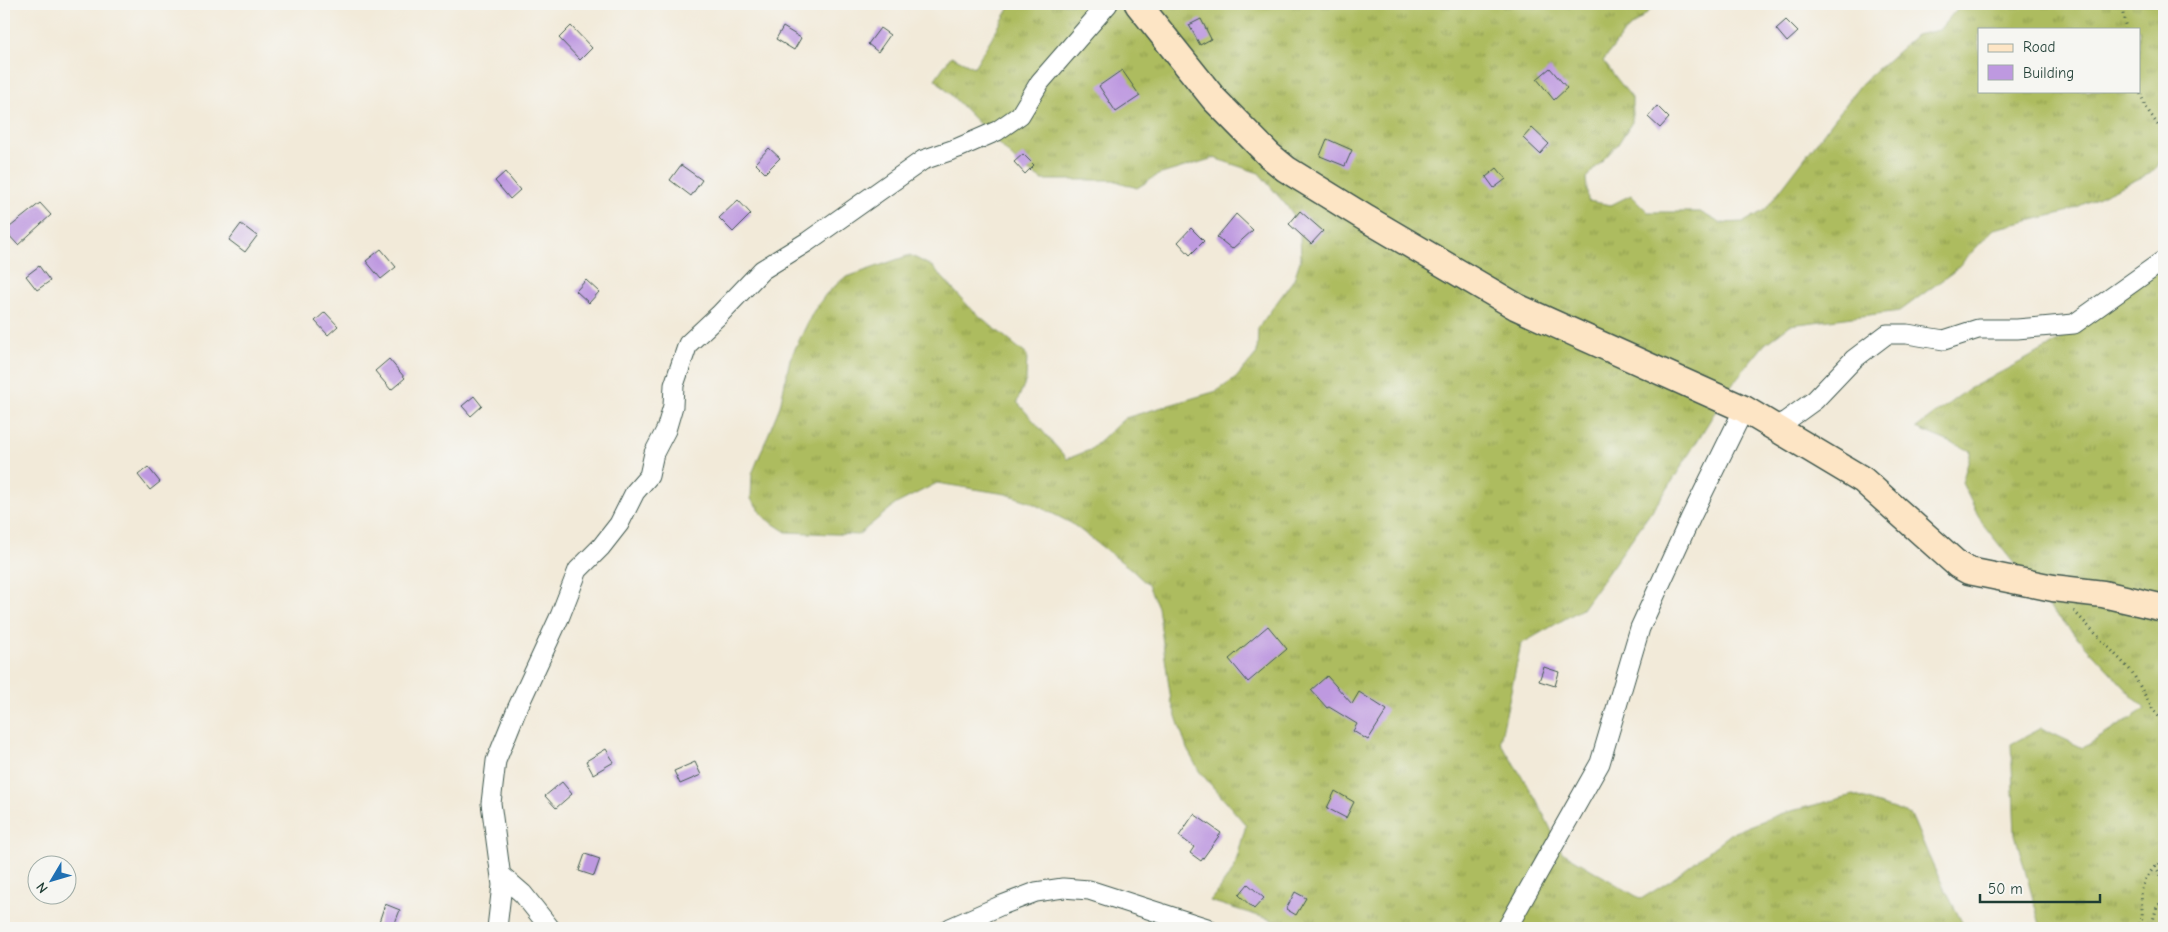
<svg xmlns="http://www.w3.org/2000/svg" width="2168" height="932" viewBox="0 0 2168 932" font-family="'Comic Neue',sans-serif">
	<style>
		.grass { fill: url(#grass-tufts); stroke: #667c49; fill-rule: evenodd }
		.building { fill: #be99e0 }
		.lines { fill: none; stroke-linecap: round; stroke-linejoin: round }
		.street-casing { stroke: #3f574d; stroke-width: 21 }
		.secondary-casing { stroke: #3f574d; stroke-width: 29 }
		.path { stroke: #3f574d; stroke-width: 3; stroke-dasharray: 1 4; stroke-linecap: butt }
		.street { stroke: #fff; stroke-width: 19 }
		.secondary { stroke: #fde5c5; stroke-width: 26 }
	</style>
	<defs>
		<pattern id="grass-tufts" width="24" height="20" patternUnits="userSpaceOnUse" patternTransform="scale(1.25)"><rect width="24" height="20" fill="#adbc5e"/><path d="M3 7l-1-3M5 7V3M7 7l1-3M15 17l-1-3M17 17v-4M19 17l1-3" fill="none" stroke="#8c9a4e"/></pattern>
	</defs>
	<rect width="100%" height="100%" fill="#f6f6f2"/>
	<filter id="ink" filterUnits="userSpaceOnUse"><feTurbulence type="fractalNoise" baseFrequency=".02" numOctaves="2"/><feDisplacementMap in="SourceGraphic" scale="10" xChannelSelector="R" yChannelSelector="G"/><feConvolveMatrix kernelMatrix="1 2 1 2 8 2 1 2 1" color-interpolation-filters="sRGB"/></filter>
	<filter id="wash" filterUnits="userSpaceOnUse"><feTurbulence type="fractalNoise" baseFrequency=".0096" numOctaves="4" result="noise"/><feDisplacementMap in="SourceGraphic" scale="20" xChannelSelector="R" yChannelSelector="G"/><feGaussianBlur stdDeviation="1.12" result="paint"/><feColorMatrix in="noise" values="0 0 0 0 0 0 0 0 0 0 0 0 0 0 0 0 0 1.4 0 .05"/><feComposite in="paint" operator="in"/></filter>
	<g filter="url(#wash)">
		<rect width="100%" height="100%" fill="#f2ead9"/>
		<path class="grass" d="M1012 4H1657L1623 34 1603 61 1632 98V122L1618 144 1586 178 1588 201 1611 205 1631 195 1648 212H1700L1720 223 1744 222 1765 210 1862 83 1916 35 1939 30 1961 4H2164V158L2151 173 2066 212 1994 229 1953 272 1900 311 1790 325 1765 344 1733 383 1668 488 1582 609 1521 644 1500 742 1535 797 1562 852 1641 899 1670 881 1732 833 1780 814 1853 795 1911 815 1934 868 1965 928H1298L1210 901 1234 869 1246 825 1199 771 1187 749 1171 701 1158 607 1148 585 1131 569 1071 523 1028 501 1006 494 937 483 896 504 858 535 786 532 766 519 751 499 752 474 780 406 790 359 813 312 826 294 844 278 910 255 933 267 971 309 1027 355 1026 380 1017 402 1067 459 1090 450 1125 418 1217 391 1236 378 1257 353 1258 328 1294 279 1301 258 1300 235 1291 211 1259 173 1214 158 1158 175 1137 188 1113 180H1043L1023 168 935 79 951 56 974 67ZM1979 29H2139V91H1979Z
			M2164 268V928H2041L2015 834 2011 744 2041 728 2083 748 2145 709 2046 604 1982 523 1962 483 1971 451 1916 428 1967 390 2047 348Z"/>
		<g id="blocks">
			<path class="building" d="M1201 19 1211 39 1200 45 1189 25Z
				M1786 20 1798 32 1787 42 1776 29Z
				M571 26 592 48 580 60 559 38Z
				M783 27 801 38 794 50 776 39Z
				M880 28 890 35 878 52 868 44Z
				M1550 68 1567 88 1554 100 1537 79Z
				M1122 70 1140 96 1116 112 1099 86Z
				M1657 106 1669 118 1660 128 1648 117Z
				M1532 128 1549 144 1540 154 1523 138Z
				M1327 139 1352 150 1345 166 1320 156Z
				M769 148 780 158 765 173 755 163Z
				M1023 154 1034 165 1025 174 1014 162Z
				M681 165 702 180 691 196 670 180Z
				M1497 168 1506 179 1494 188 1486 177Z
				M505 172 520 190 510 199 495 181Z
				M738 200 751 214 733 232 719 218Z
				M40 203 51 215 18 245 5 231Z
				M1300 211 1323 231 1311 244 1289 224Z
				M1236 214 1253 230 1232 249 1217 237Z
				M241 224 257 236 245 252 229 240Z
				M1191 228 1204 241 1190 255 1178 242Z
				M381 249 396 267 381 279 366 261Z
				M39 266 50 281 37 290 26 276Z
				M586 280 599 292 589 303 576 291Z
				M325 312 338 326 328 335 315 321Z
				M389 359 405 378 391 390 375 371Z
				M474 396 482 406 471 416 462 406Z
				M148 467 160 482 150 490 138 475Z
				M1268 626 1287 649 1248 682 1229 659Z
				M1544 667 1559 672 1555 686 1539 681Z
				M1327 676 1352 704 1359 692 1387 710 1368 740 1353 731 1357 724 1329 707 1327 708 1311 690Z
				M606 749 614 762 593 774 586 761Z
				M695 762 701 775 680 784 674 771Z
				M562 782 572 794 556 808 545 796Z
				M1335 791 1354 802 1346 818 1327 808Z
				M1194 814 1221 833 1201 861 1190 853 1194 847 1179 836Z
				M585 854 600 859 594 876 579 871Z
				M1248 884 1264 898 1254 909 1239 895Z
				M1295 892 1306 898 1296 915 1286 909Z
				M385 904 400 910 393 928H377Z"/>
		</g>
	</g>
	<g filter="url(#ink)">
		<use href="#blocks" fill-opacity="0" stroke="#3f574d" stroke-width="1"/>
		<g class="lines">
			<g class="street-casing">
				<path id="street" d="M1774 427 1786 421 1815 400 1854 359 1887 334H1907L1944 340 1978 329H2017L2074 324 2164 260
					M501 875 523 894 550 928
					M497 928 502 885 491 803 496 761 517 709 560 616 578 570 601 547 619 524 635 492 649 476 654 453 666 430 673 406 674 385 688 344 719 315 762 270 807 242 923 160 958 148 997 131 1020 115 1040 82 1108 4
					M950 928 1002 905 1036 892 1063 888 1089 890 1207 928
					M1507 928 1600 763 1640 628 1691 517 1744 409"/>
			</g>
			<g class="secondary-casing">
				<path id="secondary" d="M1138 4 1214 99 1269 155 1286 169 1367 219 1517 307 1744 409 1863 480 1958 565 1969 571 2053 588 2103 594 2164 608"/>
			</g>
			<path class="path" d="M2121 4 2126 29
				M2139 89 2145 106 2164 134
				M2074 611 2132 672 2152 708 2164 723
				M2155 866 2164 880
				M2137 928C2147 916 2139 904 2142 890 2144 877 2156 865 2164 857
				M2151 928 2157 906 2164 901"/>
			<use href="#street" class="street"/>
			<use href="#secondary" class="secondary"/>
		</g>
	</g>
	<rect width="2168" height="932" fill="none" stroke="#f6f6f2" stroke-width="20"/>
	<rect x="1978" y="28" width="162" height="65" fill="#f6f6f2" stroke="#a0aca6"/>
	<rect x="1988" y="44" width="25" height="8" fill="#fde5c5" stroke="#a0aca6"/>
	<text x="2023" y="52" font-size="15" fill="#1f3d34">Road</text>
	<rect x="1988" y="65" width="25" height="15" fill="#be99e0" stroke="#a0aca6"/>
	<text x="2023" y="78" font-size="15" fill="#1f3d34">Building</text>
	<g transform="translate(52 880) rotate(232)"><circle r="24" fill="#f6f6f2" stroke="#a0aca6"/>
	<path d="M0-4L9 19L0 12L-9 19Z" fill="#1f6fb2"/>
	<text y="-8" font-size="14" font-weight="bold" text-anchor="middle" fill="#1f3d34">N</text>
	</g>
	<path d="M1980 894v8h120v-8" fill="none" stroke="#1f3d34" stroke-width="2.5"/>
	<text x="1988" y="894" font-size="15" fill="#1f3d34" stroke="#f6f6f2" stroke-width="4" paint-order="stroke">50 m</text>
</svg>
